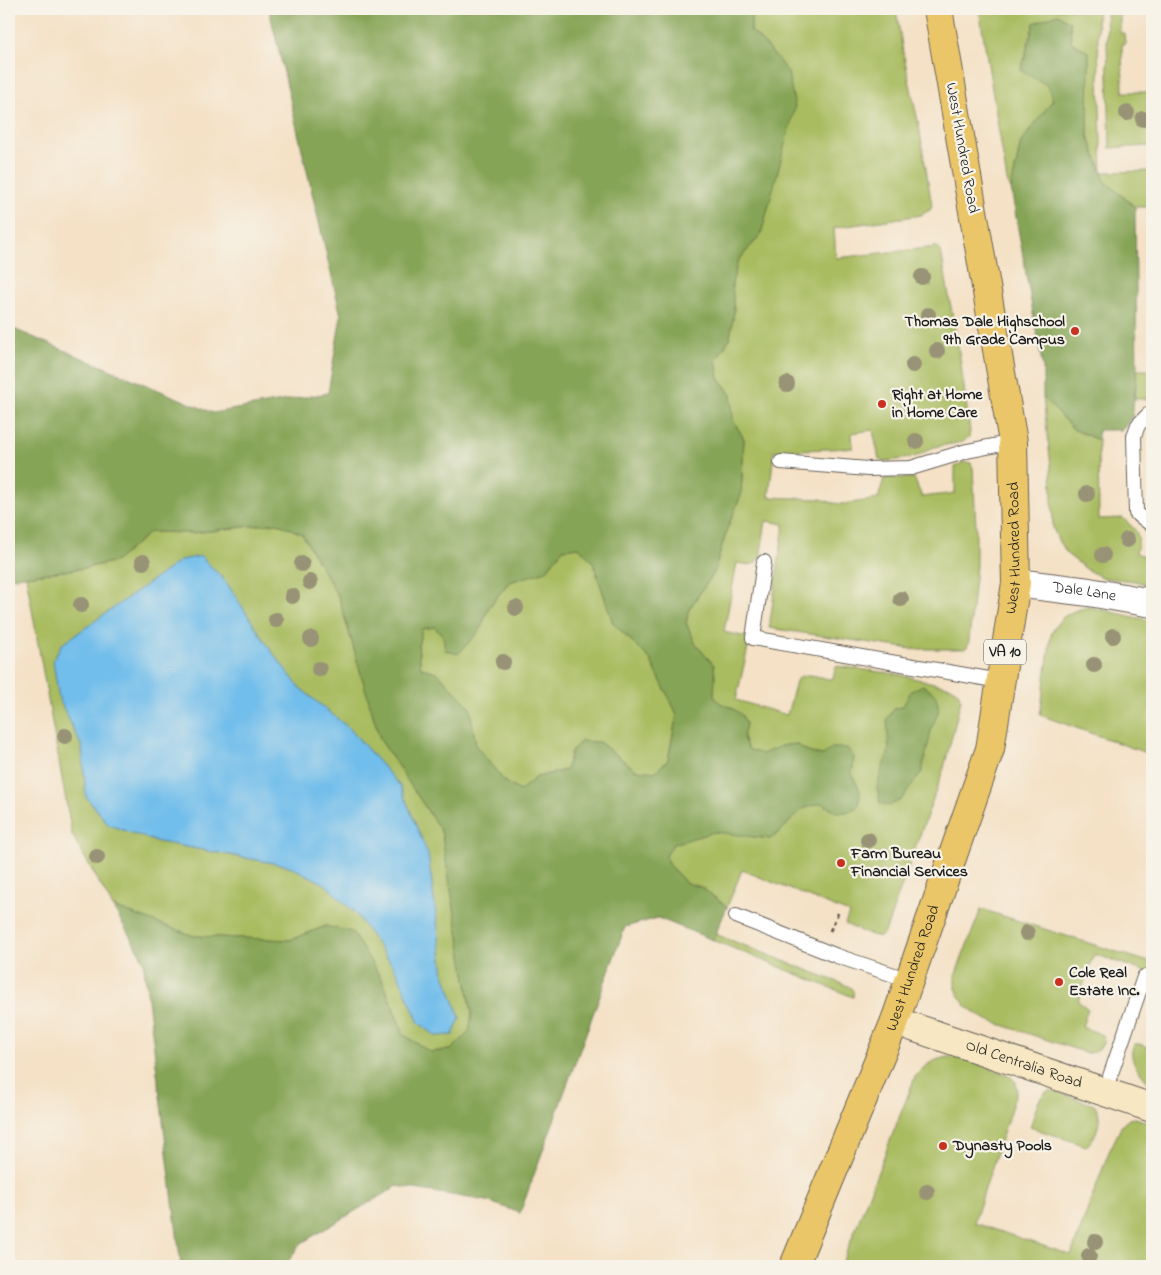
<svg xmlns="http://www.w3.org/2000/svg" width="1161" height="1275" viewBox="0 0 1161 1275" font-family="'Indie Flower',sans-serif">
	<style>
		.green { fill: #a9bc60; stroke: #626c3e }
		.forest { fill: #86a456; stroke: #516039; fill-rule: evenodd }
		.water { fill: #71bdeb; stroke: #466c84 }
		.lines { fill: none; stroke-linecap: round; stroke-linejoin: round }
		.lane-casing { stroke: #686158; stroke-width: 16 }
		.street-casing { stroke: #686158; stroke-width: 30 }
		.secondary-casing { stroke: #686158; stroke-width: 30 }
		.primary-casing { stroke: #686158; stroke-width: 30 }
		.path { stroke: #686158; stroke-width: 3; stroke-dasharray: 4 4; stroke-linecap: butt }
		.lane { stroke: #fff; stroke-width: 14 }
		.street { stroke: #fff; stroke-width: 28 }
		.secondary { stroke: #f7e8c3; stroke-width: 28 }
		.primary { stroke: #ebc669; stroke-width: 28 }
		.tree { fill: #989376 }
		.poi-dot { fill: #c8321e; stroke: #f7f3e8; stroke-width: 2 }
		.labels { text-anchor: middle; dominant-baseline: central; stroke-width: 4.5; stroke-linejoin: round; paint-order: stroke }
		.shield { fill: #f7f3e8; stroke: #5e5c59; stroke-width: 1 }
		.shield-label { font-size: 15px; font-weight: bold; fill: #1c1c1c }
		.street-label { font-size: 16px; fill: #1c1c1c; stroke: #f7f3e8 }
		.poi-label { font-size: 16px; font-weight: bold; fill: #1c1c1c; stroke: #f7f3e8; text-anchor: start }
	</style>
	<rect width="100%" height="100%" fill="#f7f3e8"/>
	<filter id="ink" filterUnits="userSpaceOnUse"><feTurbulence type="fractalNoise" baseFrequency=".02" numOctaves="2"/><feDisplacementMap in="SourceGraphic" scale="10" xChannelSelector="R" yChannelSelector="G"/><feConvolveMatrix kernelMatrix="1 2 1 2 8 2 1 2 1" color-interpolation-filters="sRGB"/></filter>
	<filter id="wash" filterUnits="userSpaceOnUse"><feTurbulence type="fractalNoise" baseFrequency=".0096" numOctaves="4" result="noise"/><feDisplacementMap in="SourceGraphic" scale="20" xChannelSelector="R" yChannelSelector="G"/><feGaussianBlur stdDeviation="1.12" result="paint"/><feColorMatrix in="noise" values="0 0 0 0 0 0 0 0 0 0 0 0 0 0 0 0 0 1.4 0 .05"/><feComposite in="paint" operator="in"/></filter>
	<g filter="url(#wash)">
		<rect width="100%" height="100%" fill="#f4e1c6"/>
		<path class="green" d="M755 9H896L903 52 919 126 932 206 930 210 921 215 834 228 836 258 936 247 941 251 960 358 970 431 969 437 963 442 934 447 915 457 883 462 879 459 873 430 852 433 853 448 774 451 769 497 821 499 833 503 844 504 878 499 884 478H914L922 497 955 493V467L963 462 971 463 973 468 976 527V566L969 641 967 647 964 649H912L769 628 784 524 766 521 760 558C753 568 747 564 737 563L724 632 747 637 749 643 736 700 787 715 796 681C804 670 817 677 829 679L833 678 836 666 896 674 951 687 958 692 961 700 944 768 887 927C886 930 884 935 880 936 873 938 852 927 845 924L849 913 742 870 727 907 701 887 686 883 668 864 666 856 673 844 714 831 770 839 780 832 802 809 821 803 836 812 860 791 852 775 854 757 823 755 810 753 796 744 781 746 762 755 748 749 743 738 732 708 719 703 713 696 715 678 714 665 696 645 686 623 689 609 714 573 727 529 741 495 744 439 733 420 731 395 719 378 716 360 730 338 734 312 732 283 738 261 761 234 768 208 765 44 751 31V14Z
			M979 9H1097L1102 172 1152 171V207H1135L1105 181 1088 135 1089 52 1071 42 1070 22 1034 23 1021 70 1047 85 1053 100 1021 142 1011 189 1007 181Z
			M1106 9H1120V33H1124L1125 44H1122L1123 92H1151L1152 76V146L1110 148Z
			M1137 370H1152V399H1135Z
			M1043 397 1073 429 1098 440 1099 519 1123 518C1138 532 1141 533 1136 553L1152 559V586L1135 581 1104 578 1089 571 1068 555 1059 542 1053 528 1051 466Z
			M277 523 302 533 339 598 380 739 441 831 472 1014 469 1032 451 1050 430 1052 404 1035 381 978 326 926 290 940 194 936 113 907 72 835 26 576 86 568 115 561 150 532 193 533Z
			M579 547 593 562 613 623 650 659 677 714 668 760 655 772 636 770 599 742 571 752 566 770 536 777 520 791 505 782 476 746 469 707 421 668 418 646 422 629 434 627 443 635 479 632 489 607 509 582 546 571 563 549Z
			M1089 607 1152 621V755L1040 715 1051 635C1059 616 1070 611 1089 607Z
			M981 909 1152 963V974L1094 954 1078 1001 1088 1009 1082 1027 1103 1035C1106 1046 1097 1053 1087 1053L987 1020 977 1014 966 1006 960 998 955 986V976Z
			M715 934 848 986C853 989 854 991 853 997L713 940Z
			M1135 1044H1139L1152 1048V1087C1144 1077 1124 1058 1135 1044Z
			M949 1057 965 1059 1009 1075 1016 1082 1017 1090 974 1223 1071 1255 1108 1154 1122 1125 1129 1119 1136 1118 1152 1124V1266H841L915 1077C925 1064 934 1059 949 1057Z
			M1052 1090 1094 1105C1097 1108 1099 1112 1099 1116 1100 1126 1094 1141 1086 1146L1030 1127C1035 1115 1037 1092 1052 1090Z"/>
		<path class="forest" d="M269 9H755L751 14V31L765 44 788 72 795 107 761 234 738 261 732 283 734 312 730 338 716 360 719 378 731 395 733 420 744 439 741 495 727 529 714 573 689 609 686 623 696 645 714 665 715 678 714 696 720 703 732 708 742 715 746 724 743 738 748 749 762 754 781 746 796 744 810 753 823 755 832 748H847L854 757 852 774 860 791 859 806C842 817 837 812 821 803L802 809 780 832 770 839 714 832 673 844 666 856 668 864 686 883 701 887 727 907 713 940 658 918 625 927 520 1213 487 1201 397 1186 300 1244 285 1266H181L143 959 113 907 194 936 290 940 326 926 352 932 381 978 404 1035 430 1052 451 1050 469 1032 472 1014 441 831 380 739 339 598 302 534 277 523 193 533 150 532 116 561 86 568 9 578V327L213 413 328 393 341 316ZM579 547 593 562 613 623 650 659 677 714 668 760 655 772 636 770 599 742 581 741 571 752 566 770 536 777 520 791 505 782 476 746 470 707 437 672 421 668 418 646 422 629 434 627 443 635 445 650 458 654 479 632 489 607 509 582 546 571 563 549Z
			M1058 14 1070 22 1071 42 1089 52 1088 135 1105 181 1135 207 1137 370 1132 417 1122 430H1098V440L1073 429 1043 397V369L1011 189 1021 142 1053 100 1047 85 1021 71 1034 23Z
			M923 685 936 695 939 710 932 727 922 772 901 800 889 806 880 803 877 787 882 769 889 751 887 719 894 709 903 706 911 691Z"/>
		<path class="water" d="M201 556 226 582 272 652 300 688 350 729 400 786 428 854 444 974 460 1018 453 1035 436 1036 419 1023 397 972 356 914 325 884 289 866 154 841 109 825 86 797 82 747 59 699 53 661 61 645 181 560Z"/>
	</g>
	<g filter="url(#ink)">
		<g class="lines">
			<g class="lane-casing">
				<path id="lane" d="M1152 414H1149L1138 425 1134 436 1136 513 1152 525
					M781 462 868 469 911 468 967 451 1013 442
					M764 562 753 638 1000 681
					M736 916 837 956 909 980
					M1105 1091 1144 977"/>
			</g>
			<g class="street-casing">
				<g id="street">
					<path id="s1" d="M1016 583 1089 592 1152 603"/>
				</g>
			</g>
			<g class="secondary-casing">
				<g id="secondary">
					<path id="s2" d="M895 1021 1152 1108"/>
				</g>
			</g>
			<g class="primary-casing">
				<g id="primary">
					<path id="s3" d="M794 1266 895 1021 990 749 1016 583 1013 442 938 9"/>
				</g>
			</g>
			<path class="path" d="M830 931 838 913"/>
			<use href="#lane" class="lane"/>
			<use href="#street" class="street"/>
			<use href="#secondary" class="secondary"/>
			<use href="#primary" class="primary"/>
		</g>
		<g class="tree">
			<circle cx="1127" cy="113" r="8"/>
			<circle cx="1143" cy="119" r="8"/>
			<circle cx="922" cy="277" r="8"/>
			<circle cx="928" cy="315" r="8"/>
			<circle cx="937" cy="351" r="8"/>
			<circle cx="913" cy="365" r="8"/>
			<circle cx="787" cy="384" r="8"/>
			<circle cx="916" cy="441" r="8"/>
			<circle cx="1087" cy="494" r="8"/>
			<circle cx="1127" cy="540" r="8"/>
			<circle cx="1103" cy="555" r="8"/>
			<circle cx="143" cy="562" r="8"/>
			<circle cx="302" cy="564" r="8"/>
			<circle cx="310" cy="582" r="8"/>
			<circle cx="292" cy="596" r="8"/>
			<circle cx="901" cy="599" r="8"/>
			<circle cx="81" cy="605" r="8"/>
			<circle cx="516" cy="608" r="8"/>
			<circle cx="276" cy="620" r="8"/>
			<circle cx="1113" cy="636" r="8"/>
			<circle cx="311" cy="639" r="8"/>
			<circle cx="503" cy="662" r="8"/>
			<circle cx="1094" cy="665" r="8"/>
			<circle cx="319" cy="669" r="8"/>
			<circle cx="65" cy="736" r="8"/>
			<circle cx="868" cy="840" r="8"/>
			<circle cx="97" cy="857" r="8"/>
			<circle cx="1027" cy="933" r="8"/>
			<circle cx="927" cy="1192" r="8"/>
			<circle cx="1095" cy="1242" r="8"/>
			<circle cx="1089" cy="1256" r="8"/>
		</g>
	</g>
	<g class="poi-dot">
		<circle cx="1075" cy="331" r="5"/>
		<circle cx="882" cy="404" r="5"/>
		<circle cx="841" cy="863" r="5"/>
		<circle cx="1059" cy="982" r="5"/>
		<circle cx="943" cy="1146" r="5"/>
	</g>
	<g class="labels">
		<rect class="shield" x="984" y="639.5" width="42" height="25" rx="4"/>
		<g class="shield-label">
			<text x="1005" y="652">VA 10</text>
		</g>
		<g class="street-label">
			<text transform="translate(962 148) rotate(80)">West Hundred Road</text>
			<text stroke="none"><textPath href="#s3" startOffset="756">West Hundred Road</textPath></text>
			<text stroke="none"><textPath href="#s1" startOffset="69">Dale Lane</textPath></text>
			<text stroke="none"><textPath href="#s3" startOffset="321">West Hundred Road</textPath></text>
			<text stroke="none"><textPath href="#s2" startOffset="136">Old Centralia Road</textPath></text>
		</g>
		<g class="poi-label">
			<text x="1065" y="322" text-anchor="end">Thomas Dale Highschool<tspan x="1065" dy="18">9th Grade Campus</tspan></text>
			<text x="892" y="395">Right at Home<tspan x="892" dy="18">in Home Care</tspan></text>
			<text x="851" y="854">Farm Bureau<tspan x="851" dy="18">Financial Services</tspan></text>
			<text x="1069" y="973">Cole Real<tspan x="1069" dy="18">Estate Inc.</tspan></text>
			<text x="953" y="1146">Dynasty Pools</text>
		</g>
	</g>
	<rect width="1161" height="1275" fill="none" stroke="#f7f3e8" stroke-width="30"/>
</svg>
